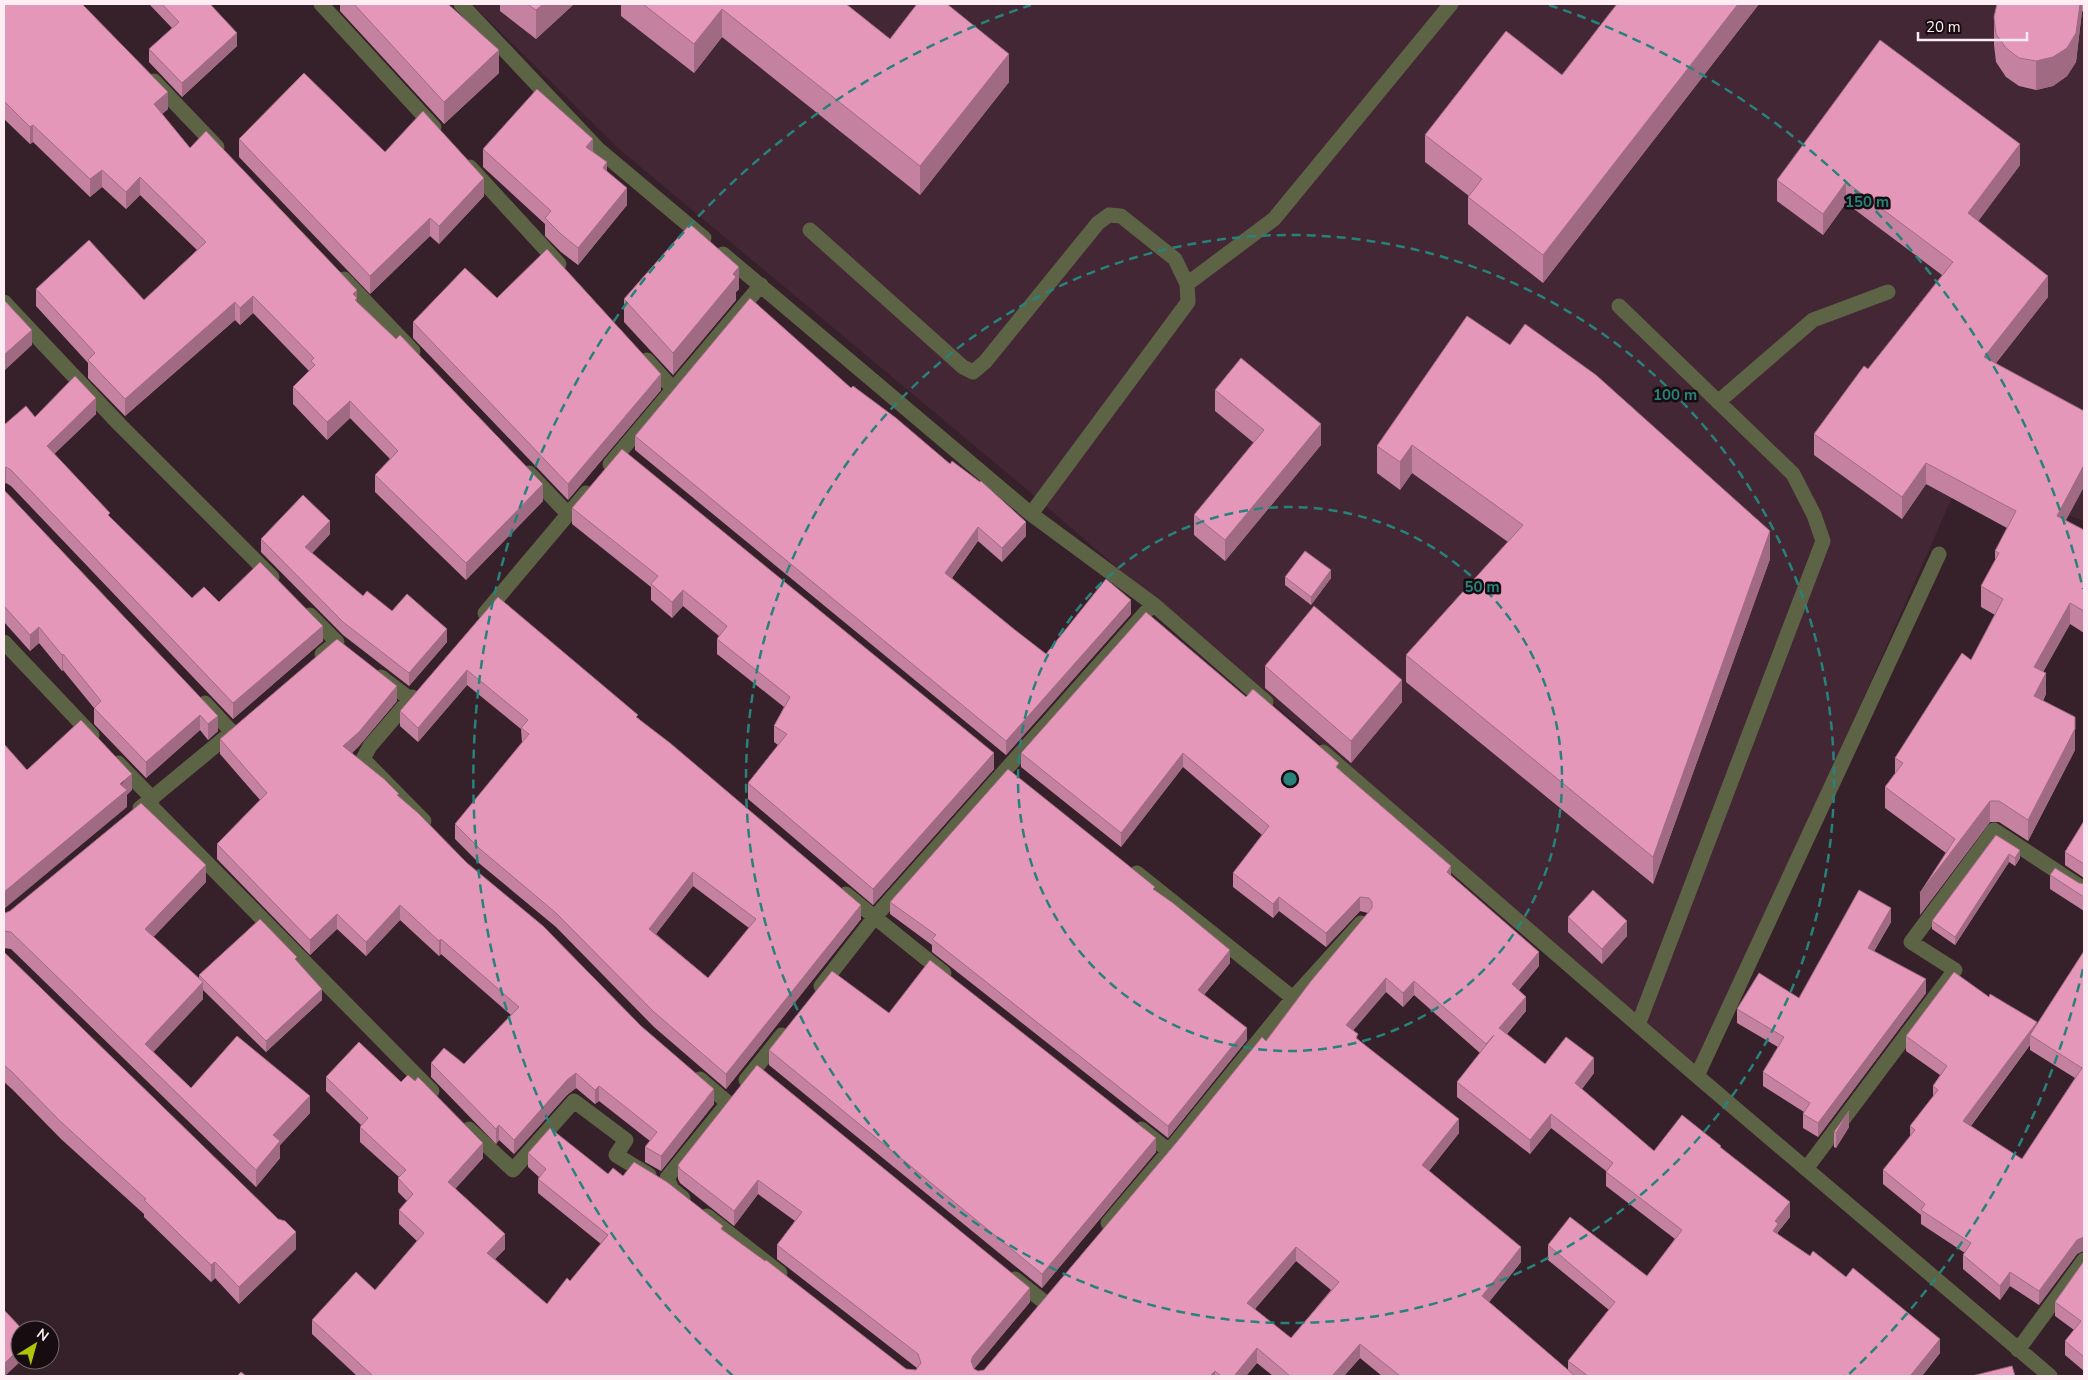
<svg xmlns="http://www.w3.org/2000/svg" width="2088" height="1380" viewBox="0 0 2088 1380" font-family="'Nunito Sans',sans-serif">
	<style>
		.built { fill: #432734 }
		.lines { fill: none; stroke-linecap: round; stroke-linejoin: round }
		.minor { stroke: #5d6345; stroke-width: 15 }
		.wall { fill: #c582a0; fill-rule: evenodd }
		.shaded-wall { fill: #a06a82 }
		.building { fill: #e597ba; stroke: #a06a82; fill-rule: evenodd }
		.ring { fill: none; stroke: #27827b; stroke-width: 2.5; stroke-dasharray: 9 6 }
		.centre { fill: #27827b; stroke: #170d11; stroke-width: 2.5 }
		.ring-label { font-size: 15px; text-anchor: middle; font-weight: bold; fill: #27827b; stroke: #170d11; stroke-width: 5; stroke-linejoin: round; paint-order: stroke }
	</style>
	<rect width="100%" height="100%" fill="#36202a"/>
	<path class="built" d="M472 4H2084V521L1962 475 1698 1072 1024 487 619 149Z"/>
	<g class="lines">
		<path class="minor" d="M321 4 434 127
			M461 4 598 149 704 238
			M154 81 217 147
			M470 167 559 264
			M810 230 963 367 973 372 985 362 1098 223 1109 215 1121 216 1175 259 1187 284 1188 302 1031 514
			M723 254 1031 514 1153 604 1266 702
			M344 279 413 351
			M1187 284 1274 219 1451 4
			M4 302 120 425 272 577
			M1619 306 1793 474 1814 515 1823 541 1638 1025
			M647 360 673 389
			M1718 402 1813 320 1888 292
			M610 464 761 285
			M529 473 568 514
			M485 613 586 493
			M310 615 337 642 322 654
			M4 642 92 735
			M381 677 410 699
			M412 697 370 746 363 759 424 821
			M1323 752 1697 1076 2050 1376
			M118 763 153 799
			M147 802 432 1091
			M140 808 232 732 205 703
			M1137 873 1293 998 1169 1151
			M846 894 944 973
			M821 986 874 918 1153 604
			M1293 998 1361 923
			M1697 1076 1939 554
			M700 1079 728 1103
			M746 1080 782 1035
			M469 1129 513 1170 574 1101 626 1140 616 1155 649 1175
			M1806 1169 1955 970 1911 942 1994 830 2084 889
			M683 1198 672 1189 667 1178 727 1104
			M707 1216 780 1273
			M1108 1223 1169 1151 1141 1129
			M1015 1279 1043 1301
			M2018 1350 2084 1260"/>
	</g>
	<path class="wall" d="M4 4 168 109 162 114 190 148 357 290V302L543 501 466 580 375 492V475L390 459 350 418 327 440 293 404V387L309 371 253 313 240 325 235 320 125 416 88 378V363L36 306V289L144 300 197 250 140 195 126 209 102 187 90 197 33 142 30 144 4 119Z
		M149 4H210L237 46 182 97 149 62V49L172 28Z
		M340 4H448L499 73 444 124 340 11Z
		M500 4H574L536 39 500 11Z
		M621 4H846L890 39 1009 82 920 195 722 37 694 73 621 16Z
		M1617 4H1759L1543 283 1468 224V197L1469 196 1425 162V135L1562 75Z
		M1997 4H2084V13L2082 11 2076 62 2067 76 2053 86 2036 90 2019 86 2006 77 1996 62 1994 45V17Z
		M239 139 385 152 484 196 439 244 430 236 370 294 239 157Z
		M483 149 593 151 607 171 627 205 578 265 561 252 545 236V224L483 167Z
		M2020 165 1978 221 2048 297 1996 363 2066 520 2084 530V633L2070 624 2043 672 2046 694 2043 701 2075 750 2028 841 1999 822H1990L1920 915 1946 853 1885 808V787L1895 774V758L1971 660 1995 615 1981 607V586L1995 561V551L2007 528 1926 484 1902 519 1814 455V434L1868 369 1942 275 1846 203 1823 235 1777 201V180Z
		M739 289 736 292V300L673 375 624 322V299Z
		M497 298 661 390 568 500 413 338V322Z
		M1467 316 1770 559 1653 884 1406 682V655L1508 542 1412 473 1400 490 1377 473V446Z
		M851 388 950 464 1026 536 1002 562 978 541 952 578 1015 630 1046 654 1131 614 1006 755 635 450V436Z
		M1215 390 1321 445 1225 561 1194 535V515L1254 443 1215 411Z
		M96 414 54 454 110 517 192 598 219 602 323 641 233 719 11 486 6 483 4 484V425L35 417Z
		M4 490 218 731 208 740 200 730 146 778 94 724V708L63 670 62 671 39 643 30 651 4 622Z
		M572 508 994 769 873 905 748 799V783L778 745 774 742V726L784 707 717 654V639L719 636 683 606 672 618 651 600V587L572 524Z
		M330 534 312 553 363 596 392 611 447 642 409 686 343 635 261 552V539Z
		M1285 577 1331 578 1311 605 1285 585Z
		M498 597 638 718 861 919 726 1089 654 1027 556 927 480 864 455 839V824L522 743 521 729 467 685 418 742 400 726V711ZM693 886 749 928 708 978 656 934Z
		M1265 666 1402 702 1351 763 1265 688Z
		M1246 697 1339 769 1451 876 1539 966 1519 990 1526 1011 1507 1034 1545 1064 1594 1073 1582 1089 1654 1151 1721 1148 1790 1217 1778 1232V1234L1940 1353 1922 1376H1382L1360 1358 1344 1376H1273L1257 1363 1246 1376H357L312 1334V1320L375 1290 417 1241 399 1224V1210L407 1201 398 1192V1178L399 1177 360 1142V1127L361 1125 326 1091V1077L401 1082 483 1158 455 1189 505 1249 495 1259 547 1304 570 1281 601 1244 538 1193V1179L539 1177 528 1167V1153L608 1174 623 1176 723 1230 906 1369 916 1370 917 1368 777 1259V1245L795 1221 758 1194 734 1226 680 1183 678 1179V1165L757 1065 1030 1302 974 1369 978 1371 984 1370 1266 1041 1368 913 1360 911 1326 947 1279 911 1273 918 1233 887V873L1262 835 1183 767 1121 847 1021 767V753ZM1386 992 1403 1007 1414 995 1480 1053 1457 1082V1097L1530 1154 1551 1128 1606 1171V1186L1675 1239 1647 1276 1548 1245V1260L1609 1310 1568 1361V1370L1489 1302 1521 1262 1429 1171 1459 1133 1358 1040 1353 1030ZM1296 1261 1331 1290 1291 1338 1255 1309Z
		M397 701 359 746 352 753 399 797 714 1104 661 1171 645 1162V1147L650 1141 599 1101 595 1104 576 1088 567 1095 514 1154 499 1140 496 1144 431 1077V1063L464 1064 511 1015 441 954 439 956 400 920 366 956 337 929 310 955 217 859V844L260 800 220 754V739Z
		M2084 821V878L2065 865V852Z
		M1996 835 2020 858 2015 866 2009 862 1955 945 1932 929V921Z
		M2050 875 2079 883 2084 884V911L2050 889Z
		M206 882 153 937 199 979V975L297 962 322 1000 266 1052 203 990V999L153 1052 191 1088 310 1113 280 1145V1158L256 1187 11 949 4 948V913H5Z
		M1155 891 1230 963 1204 995 1247 1040 1168 1138 932 952V945L890 914V902Z
		M1568 917 1627 936 1602 964 1568 932Z
		M1891 922 1874 951 1926 993 1818 1137 1803 1128V1114L1804 1112 1763 1086V1072L1778 1047 1737 1023V1009L1799 998Z
		M2084 951 2077 1254 2039 1305 2010 1286 2000 1300 1963 1269V1255L1965 1253 1921 1224V1215L1883 1184V1170L1910 1137V1126L1933 1097V1086L1940 1075 1906 1051V1036L1989 997 2037 1025ZM2030 1045V1050L2075 1078 2022 1159 1971 1126Z
		M4 952 296 1249 239 1304 215 1278 211 1282 144 1217V1214L61 1139 12 1089 4 1082Z
		M889 1013 1156 1152 1042 1288 769 1065V1050Z
		M1849 1127 1836 1148 1834 1147V1132Z
		M2084 1261V1371L2065 1355V1341L2074 1330 2055 1316V1302Z"/>
	<path class="shaded-wall" d="M543 4H574L536 39V10Z
		M1738 4H1759L1543 283V255Z
		M2080 4H2082V11L2076 62 2067 76 2053 86 2036 90V61Z
		M722 9V37L694 73V44Z
		M237 33V46L182 97V83Z
		M499 50V73L444 124V102Z
		M1009 54V82L920 195V166Z
		M168 92V109L154 121V104Z
		M33 125V142L30 144V127Z
		M593 139V157L586 147Z
		M2020 144V165L1968 235V213Z
		M607 162V180L603 168Z
		M102 170V187L90 197V179Z
		M140 177V195L126 209V192Z
		M484 178V196L439 244V226Z
		M1846 182V203L1823 235V214Z
		M627 188V205L578 265V248Z
		M430 218V236L370 294V276Z
		M739 267V289L736 292V300L673 375V353Z
		M2048 276V297L1984 378V357Z
		M357 290V316L353 294Z
		M253 296V313L240 325V308Z
		M235 302V320L125 416V399Z
		M32 330V345L4 371V355Z
		M661 374V390L568 500V484Z
		M96 398V414L47 461V446Z
		M350 401V418L327 440V422Z
		M1321 424V445L1225 561V540Z
		M1412 445V473L1400 490V462Z
		M1926 463V484L1902 519V497Z
		M2084 465V487L2057 537V516Z
		M6 467V483L4 484V468Z
		M543 484V501L466 580V563Z
		M330 521V534L305 561V547Z
		M1026 522V536L1002 562V548Z
		M978 527V541L945 587V573Z
		M1770 531V559L1653 884V857Z
		M1331 570V578L1311 605V597Z
		M683 590V606L672 618V602Z
		M1131 600V614L1006 755V741Z
		M2070 603V624L2034 688V667Z
		M323 626V641L233 719V703Z
		M39 627V643L30 651V635Z
		M447 629V642L409 686V673Z
		M63 654V670L62 671V655Z
		M467 670V685L418 742V728Z
		M2046 673V694L2034 717V696Z
		M1402 680V702L1351 763V741Z
		M397 686V701L359 746 343 761V746Z
		M200 715V730L146 778V762Z
		M218 716V731L208 740V724Z
		M2075 729V750L2028 841V820Z
		M994 753V769L873 905V889Z
		M1183 753V767L1121 847V833Z
		M132 774V790L127 795V807L4 909V892Z
		M1990 801V822L1920 915V893Z
		M2020 850V858L2015 866V858Z
		M2009 854V862L1955 945V937Z
		M206 865V882L145 946V929Z
		M1451 866V881L1447 872Z
		M693 872V886L649 943V929Z
		M1279 897V911L1273 918V904Z
		M1360 897V911L1326 947V933Z
		M400 905V920L366 956V942Z
		M861 905V919L726 1089V1074Z
		M1891 908V922L1868 962V948Z
		M337 914V929L310 955V940Z
		M1627 921V936L1602 964V949Z
		M441 939V954L439 956V941Z
		M1230 950V963L1198 1002V990Z
		M1539 952V966L1512 998V984Z
		M1386 978V992L1346 1039V1025Z
		M1926 979V993L1818 1137V1123Z
		M1414 981V995L1403 1007V993Z
		M203 982V999L145 1061V1044Z
		M322 989V1000L266 1052V1041Z
		M1526 997V1011L1499 1042V1028Z
		M2037 1022V1036L2030 1035V1045L1963 1136V1121Z
		M1247 1028V1040L1168 1138V1126Z
		M1594 1058V1073L1575 1097V1083Z
		M576 1073V1088L567 1095 514 1154V1140L567 1080Z
		M599 1086V1101L595 1104V1090Z
		M714 1089V1104L661 1171V1156Z
		M310 1096V1113L280 1145V1158L256 1187V1170L273 1135Z
		M1849 1111V1127L1836 1148V1133Z
		M1551 1114V1128L1530 1154V1140Z
		M1459 1119V1133L1422 1179V1165Z
		M499 1125V1140L496 1144V1129Z
		M1156 1138V1152L1042 1288V1274Z
		M483 1143V1158L448 1197V1182Z
		M758 1180V1194L734 1226V1211Z
		M1790 1202V1217L1778 1232V1238L1773 1231 1775 1221Z
		M296 1232V1249L239 1304V1287Z
		M505 1234V1249L487 1267V1253Z
		M2084 1237V1251L2077 1254 2039 1305V1291L2077 1240Z
		M1296 1247V1261L1247 1318V1303Z
		M1521 1247V1262L1482 1311V1296Z
		M215 1262V1278L211 1282V1265Z
		M2010 1272V1286L2000 1300V1286Z
		M1030 1288V1302L973 1370 971 1361 973 1356Z
		M5 1291V1305L4 1306V1293Z
		M1940 1339V1353L1922 1376H1910Z
		M1360 1344V1358L1344 1376H1332Z
		M20 1348V1360H22L5 1376H4V1364Z
		M1257 1348V1363L1246 1376H1234Z
		M1215 1371V1376H1210Z"/>
	<path class="building" d="M4 4H82L168 92 154 104 190 148 206 131 357 290 353 294 357 298 355 300 396 339 400 335 543 484 466 563 375 475 398 451 350 401 327 422 293 387 315 365 311 361 314 358 253 296 240 308 235 302 125 399 88 360 95 353 36 289 89 240 144 300 206 242 140 177 126 192 102 170 90 179 33 125 30 127 4 101Z
		M162 4H210L237 33 182 83 149 49 179 22Z
		M354 4H448L499 50 444 102Z
		M527 4H543L536 10Z
		M643 4H846L890 39 917 4H947L1009 54 920 166 722 9 694 44Z
		M1617 4H1738L1543 255 1468 197 1482 179 1425 135 1506 31 1562 75Z
		M1997 4H2080L2076 33 2067 48 2053 57 2036 61 2019 58 2006 48 1996 34 1994 17Z
		M1880 40 2020 144 1968 213 2048 276 1984 357 2084 411V465L2057 516 2084 530V611L2070 603 2034 667 2046 673 2034 696 2075 717V729L2028 820 1999 801H1990L1920 893 1955 839 1885 787 1903 763 1895 758 1962 653 1971 660 2003 599 1981 586 1999 553 1995 551 2016 511 1926 463 1902 497 1814 434 1864 366 1868 369 1953 262 1846 182 1823 214 1777 180Z
		M304 73 385 152 423 111 484 178 439 226 430 218 370 276 239 139Z
		M537 89 593 139 586 147 607 162 603 168 627 188 578 248 561 234 545 218 551 211 483 149Z
		M690 224 739 267 733 274 736 277 673 353 624 299Z
		M547 249 661 374 568 484 413 322 465 268 497 298Z
		M750 298 851 388 853 386 896 418 950 464 952 461 980 482 981 481 1026 522 1002 548 978 527 945 573 1015 630 1046 654 1106 579 1131 600 1006 741 635 436Z
		M4 300 32 330 4 355Z
		M1467 316 1510 345 1525 324 1596 375 1770 531 1653 857 1406 655 1523 525 1412 445 1400 462 1377 446Z
		M1241 358 1321 424 1225 540 1194 515 1264 430 1215 390Z
		M75 376 96 398 47 446 110 513 108 515 192 598 204 587 219 602 260 562 323 626 233 703 11 470 6 467 4 468V425L26 406 35 417Z
		M622 449 994 753 873 889 748 783 787 734 774 726 790 697 717 639 727 626 683 590 672 602 651 584 658 576 572 508Z
		M4 490 218 716 208 724 200 715 146 762 94 708 101 701 63 654 62 655 39 627 30 635 4 606Z
		M303 495 330 521 305 547 363 596 367 591 392 611 407 594 447 629 409 673 343 622 261 539Z
		M1305 551 1331 570 1311 597 1285 577Z
		M498 597 638 715 636 717 670 743 861 905 726 1074 654 1012 556 913 480 849 455 824 529 734 521 728 528 720 467 670 418 728 400 711ZM693 872 756 919 708 978 649 929Z
		M1314 606 1402 680 1351 741 1265 666Z
		M1146 612 1246 697 1253 689 1339 763 1336 767 1451 866 1447 872 1539 952 1512 984 1526 997 1499 1028 1545 1064 1566 1037 1594 1058 1575 1083 1654 1151 1682 1115 1721 1146 1720 1147 1790 1202 1775 1221 1778 1224 1773 1231 1810 1256 1813 1251 1846 1277 1853 1268 1940 1339 1910 1376H1588L1568 1361 1615 1302 1548 1245 1570 1217 1647 1276 1682 1230 1606 1172 1613 1163 1551 1114 1530 1140 1457 1082 1494 1035 1486 1044 1414 981 1403 993 1386 978 1346 1025 1358 1034 1356 1038 1459 1119 1422 1165 1521 1247 1482 1296 1575 1376H1400L1360 1344 1332 1376H1290L1257 1348 1234 1376H1221L1215 1371 1210 1376H373L312 1320 356 1272 375 1290 424 1233 399 1210 413 1194 398 1178 406 1170 360 1127 368 1118 326 1077 359 1042 401 1082 408 1075 415 1081 418 1077 483 1143 448 1182 505 1234 487 1253 547 1304 567 1278 570 1281 608 1235 538 1179 546 1169 528 1153 550 1128 608 1174 613 1168 623 1176 634 1162 667 1182 723 1226 721 1229 765 1261 766 1260 906 1369 916 1370 921 1363 918 1354 777 1245 802 1212 758 1180 734 1211 680 1169 678 1165 757 1065 1030 1288 973 1356 971 1361 974 1369 978 1371 984 1370 1176 1143 1262 1037 1266 1041 1311 981 1372 908V902L1369 898 1360 897 1326 933 1279 897 1273 904 1233 873 1269 826 1183 753 1121 833 1021 753ZM1296 1247 1339 1282 1291 1338 1247 1303Z
		M337 639 397 686 359 732 343 746 384 779 399 794 397 795 418 813 467 863 543 926 641 1026 714 1089 661 1156 645 1147 657 1132 599 1086 595 1090 576 1073 567 1080 514 1140 499 1125 496 1129 431 1063 444 1048 464 1064 519 1007 441 939 439 941 400 905 366 942 337 914 310 940 217 844 267 793 220 739Z
		M81 720 132 774 120 784 127 790 4 892V744L27 770Z
		M1008 769 1129 866 1155 887 1153 889 1173 903 1230 950 1198 990 1247 1028 1168 1126 932 939 936 935 890 902Z
		M141 803 206 865 145 929 203 982 145 1044 191 1088 237 1036 310 1096 273 1135 280 1141 256 1170 11 932 4 931V913H5L10 911Z
		M2084 821V864L2065 852Z
		M1996 835 2020 850 2015 858 2009 854 1955 937 1932 921Z
		M2055 868 2079 883 2084 884V897L2050 875Z
		M1593 890 1627 921 1602 949 1568 917Z
		M1859 890 1891 908 1868 948 1926 979 1818 1123 1803 1114 1810 1103 1763 1072 1784 1037 1737 1009 1759 973 1799 998Z
		M260 919 297 957 295 959 322 989 266 1041 199 975Z
		M2084 951V1237L2077 1240 2039 1291 2010 1272 2000 1286 1963 1255 1971 1243 1921 1210 1925 1204 1883 1170 1915 1130 1910 1126 1938 1090 1933 1086 1947 1066 1906 1036 1954 972 1989 997 1990 994 2037 1022 1963 1121 2022 1159 2082 1068 2030 1035Z
		M4 952 278 1219 285 1221 296 1232 239 1287 215 1262 211 1265 144 1200 146 1199 61 1122 12 1072 4 1065Z
		M930 960 1156 1138 1042 1274 769 1050 832 971 889 1013Z
		M1849 1111 1836 1133 1834 1132Z
		M2084 1261V1357L2065 1341 2081 1321 2055 1302Z
		M4 1310 23 1330H20V1348L4 1364Z
		M2012 1366 2015 1376H1972Z
		M241 1372 246 1376H237Z"/>
	<g class="ring">
		<circle cx="1290" cy="779" r="272"/>
		<circle cx="1290" cy="779" r="544"/>
		<path d="M2083 969A816 816 0 0 1 1847 1376M733 1376A816 816 0 0 1 1031 5M1549 5A816 816 0 0 1 2083 589"/>
	</g>
	<circle cx="1290" cy="779" r="8" class="centre"/>
	<g class="ring-label">
		<text x="1867" y="207">150 m</text>
		<text x="1675" y="400">100 m</text>
		<text x="1482" y="592">50 m</text>
	</g>
	<rect width="2088" height="1380" fill="none" stroke="#feeef4" stroke-width="10"/>
	<g transform="translate(35 1345) rotate(37)"><circle r="24" fill="#170d11" stroke="#73676c"/>
	<path d="M0-4L9 19L0 12L-9 19Z" fill="#afc507"/>
	<text y="-8" font-size="14" font-weight="bold" text-anchor="middle" fill="#feeef4">N</text>
	</g>
	<path d="M1918 32v8h109v-8" fill="none" stroke="#feeef4" stroke-width="2.5"/>
	<text x="1926" y="32" font-size="15" fill="#feeef4" stroke="#170d11" stroke-width="4" paint-order="stroke">20 m</text>
</svg>
